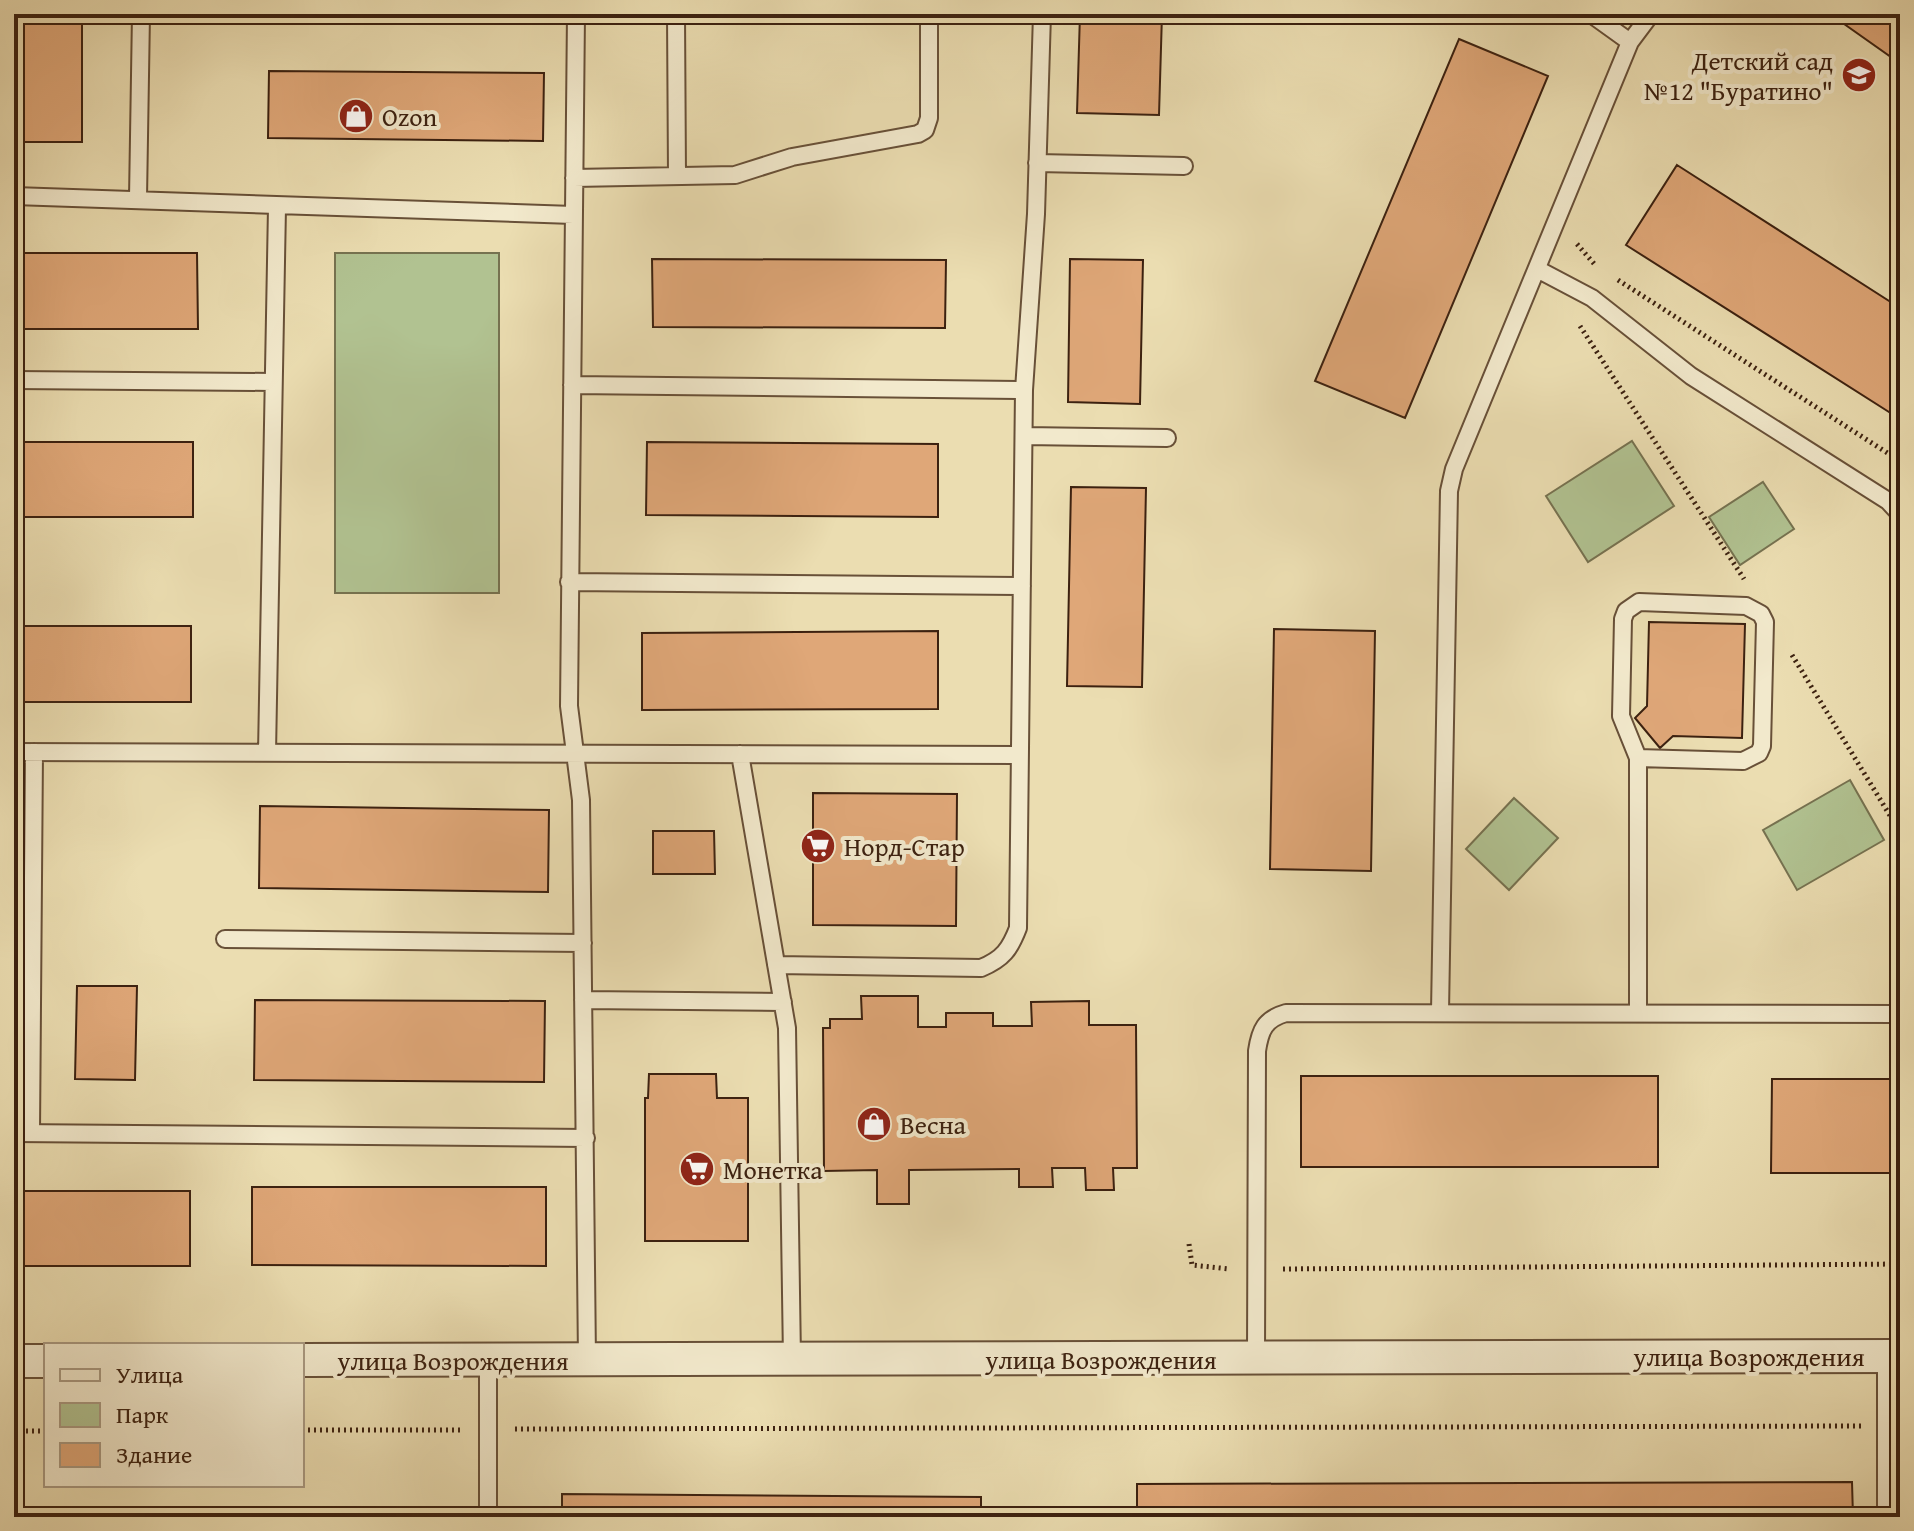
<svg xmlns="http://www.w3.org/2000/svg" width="1914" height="1531" viewBox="0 0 1914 1531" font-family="'Gentium Book Plus',serif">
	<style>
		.green { fill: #b1c291; stroke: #767250; stroke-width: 2 }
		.building { fill: #dfa778; stroke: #3c2110; stroke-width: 2 }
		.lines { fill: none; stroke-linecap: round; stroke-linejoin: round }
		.lane-casing { stroke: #685038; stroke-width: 20 }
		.street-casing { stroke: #685038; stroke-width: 36 }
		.path { stroke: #3c2110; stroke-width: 5; stroke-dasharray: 2 4; stroke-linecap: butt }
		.lane { stroke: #f2e9cc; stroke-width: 16 }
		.street { stroke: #f2e9cc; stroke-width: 32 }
		.labels { text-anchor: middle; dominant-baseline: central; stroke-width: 8; stroke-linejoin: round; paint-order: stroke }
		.poi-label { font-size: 26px; fill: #3c2110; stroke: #f2e9cc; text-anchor: start }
		.street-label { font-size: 26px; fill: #3c2110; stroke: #f2e9cc }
	</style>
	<rect width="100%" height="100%" fill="#ebddb1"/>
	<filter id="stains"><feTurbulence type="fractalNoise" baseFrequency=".0025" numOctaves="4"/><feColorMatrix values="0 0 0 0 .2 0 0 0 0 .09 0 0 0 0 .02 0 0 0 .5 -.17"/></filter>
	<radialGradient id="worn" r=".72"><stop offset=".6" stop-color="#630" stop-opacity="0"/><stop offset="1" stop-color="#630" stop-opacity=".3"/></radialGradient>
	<path class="green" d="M335 253H499V593H335Z
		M1632 441 1674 506 1588 562 1546 496Z
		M1763 482 1794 529 1740 565 1709 517Z
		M1850 780 1884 840 1797 890 1763 830Z
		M1514 798 1558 838 1509 890 1466 849Z"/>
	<path class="building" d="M14 14H82V142H14Z
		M1080 14H1162L1159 115 1077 113Z
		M1830 14H1900V58L1898 62Z
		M1459 39 1548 76 1405 418 1315 381Z
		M269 71 544 73 543 141 268 138Z
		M1677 165 1900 308V419L1626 245Z
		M14 253H197L198 329H14Z
		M652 259 946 260 945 328 653 327Z
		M1070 259 1143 260 1140 404 1068 402Z
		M14 442H193V517H14Z
		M647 442 938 444V517L646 515Z
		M1071 487 1146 488 1142 687 1067 686Z
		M1649 622 1745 624 1742 738 1673 736 1660 748 1635 718 1647 706Z
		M14 626H191V702H14Z
		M1274 629 1375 631 1371 871 1270 869Z
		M938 631V709L642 710V633Z
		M813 793 957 794 956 926 813 925Z
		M260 806 549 810 548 892 259 888Z
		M653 831H714L715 874H653Z
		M77 986H137L135 1080 75 1079Z
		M861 996H918V1027H946V1013H993V1026H1032L1031 1002 1089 1001V1025H1136L1137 1168H1113L1114 1190H1086L1085 1168H1052L1053 1187H1019V1169L909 1170V1204H877V1170L824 1171 823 1028H830V1019H862Z
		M255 1000 545 1001 544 1082 254 1080Z
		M649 1074H716L717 1098H748V1241H645V1098H648Z
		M1301 1076H1658V1167H1301Z
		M1772 1079H1900V1173H1771Z
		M252 1187H546V1266L252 1265Z
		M14 1191H190V1266H14Z
		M1852 1482 1853 1517H1137V1484Z
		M562 1494 981 1497V1517H562Z
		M186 1507V1517H14V1508Z"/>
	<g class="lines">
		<g class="lane-casing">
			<path id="lane" d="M576 14 569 706 581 800 587 1360
				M676 14 677 176
				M1591 14 1630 42
				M1037 163 1184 166
				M574 178 735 175 792 157 918 134 925 130 929 118V14
				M14 196 573 215
				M138 198 141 14
				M1537 269 1592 298 1691 376 1888 501 1900 514
				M14 380 272 382
				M572 385 1024 390
				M1024 436 1167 438
				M569 582 1022 586
				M14 752 1018 755
				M267 753 277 207
				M740 754 787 1028 792 1359
				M1638 758 1743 761 1759 753 1762 746 1765 622 1761 614 1746 606 1639 602 1626 611 1623 619 1621 716 1638 758V1013
				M225 939 583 943
				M776 965 981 968C1003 959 1010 949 1018 928L1024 390 1036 214 1042 14
				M583 1000 783 1002
				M1440 1012 1449 491 1454 469 1630 42 1651 14
				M31 1132 34 752
				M14 1133 586 1138
				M1256 1358 1257 1051C1260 1030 1265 1019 1286 1013L1900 1014
				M488 1517V1360
				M1886 1517V1356"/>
		</g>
		<g class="street-casing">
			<path id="street" d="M302 1360 1900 1356
				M14 1361H46"/>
		</g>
		<path class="path" d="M1577 244 1596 266
			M1618 280 1900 461
			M1580 326 1744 579
			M1792 655 1900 832
			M1189 1244 1192 1265 1229 1269
			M1283 1269 1900 1264
			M515 1429 1861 1426
			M302 1430H461
			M14 1431H46"/>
		<use href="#lane" class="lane"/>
		<use href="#street" class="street"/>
	</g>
	<defs>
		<g id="school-disc" transform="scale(1.8)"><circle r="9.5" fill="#8f2418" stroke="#f2e9cc"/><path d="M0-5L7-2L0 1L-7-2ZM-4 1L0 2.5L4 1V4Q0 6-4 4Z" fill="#fff"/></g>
		<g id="shop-disc" transform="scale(1.8)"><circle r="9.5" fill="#8f2418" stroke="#f2e9cc"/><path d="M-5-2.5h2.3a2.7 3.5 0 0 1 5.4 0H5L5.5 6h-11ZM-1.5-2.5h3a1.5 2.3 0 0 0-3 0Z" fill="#fff"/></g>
		<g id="supermarket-disc" transform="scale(1.8)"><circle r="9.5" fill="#8f2418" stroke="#f2e9cc"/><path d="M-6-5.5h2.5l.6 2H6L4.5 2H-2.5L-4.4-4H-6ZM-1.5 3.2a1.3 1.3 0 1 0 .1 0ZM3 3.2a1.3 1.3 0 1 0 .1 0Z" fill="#fff"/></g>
	</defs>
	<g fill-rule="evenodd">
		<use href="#school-disc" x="1859" y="75"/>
		<use href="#shop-disc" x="356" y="116"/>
		<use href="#supermarket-disc" x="818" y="846"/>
		<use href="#shop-disc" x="874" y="1124"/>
		<use href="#supermarket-disc" x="697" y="1169"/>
	</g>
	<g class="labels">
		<g class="poi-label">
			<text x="1833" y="60" text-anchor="end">Детский сад<tspan x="1833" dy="30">№12 "Буратино"</tspan></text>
			<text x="382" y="116">Ozon</text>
			<text x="844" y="846">Норд-Стар</text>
			<text x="900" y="1124">Весна</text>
			<text x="723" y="1169">Монетка</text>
		</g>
		<g class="street-label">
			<text x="1749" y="1356">улица Возрождения</text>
			<text x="1101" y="1359">улица Возрождения</text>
			<text x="453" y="1360">улица Возрождения</text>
		</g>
	</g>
	<rect width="1914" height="1531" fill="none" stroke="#ebddb1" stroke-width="48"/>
	<rect x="16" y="16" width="1882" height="1499" fill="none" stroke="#3c2110" stroke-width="4"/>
	<rect x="24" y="24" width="1866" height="1483" fill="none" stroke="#3c2110" stroke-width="2"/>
	<rect x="44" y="1343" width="260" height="144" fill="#f2e9cc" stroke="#a99981" stroke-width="2"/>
	<rect x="60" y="1369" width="40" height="12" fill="#f2e9cc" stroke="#a99981" stroke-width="2"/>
	<text x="116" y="1383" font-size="24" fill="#3c2110">Улица</text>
	<rect x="60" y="1403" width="40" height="24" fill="#b1c291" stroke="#a99981" stroke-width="2"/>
	<text x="116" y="1423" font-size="24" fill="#3c2110">Парк</text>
	<rect x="60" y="1443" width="40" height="24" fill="#dfa778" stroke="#a99981" stroke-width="2"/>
	<text x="116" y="1463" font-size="24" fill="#3c2110">Здание</text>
	<rect width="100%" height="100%" filter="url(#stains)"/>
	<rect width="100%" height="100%" fill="url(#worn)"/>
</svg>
